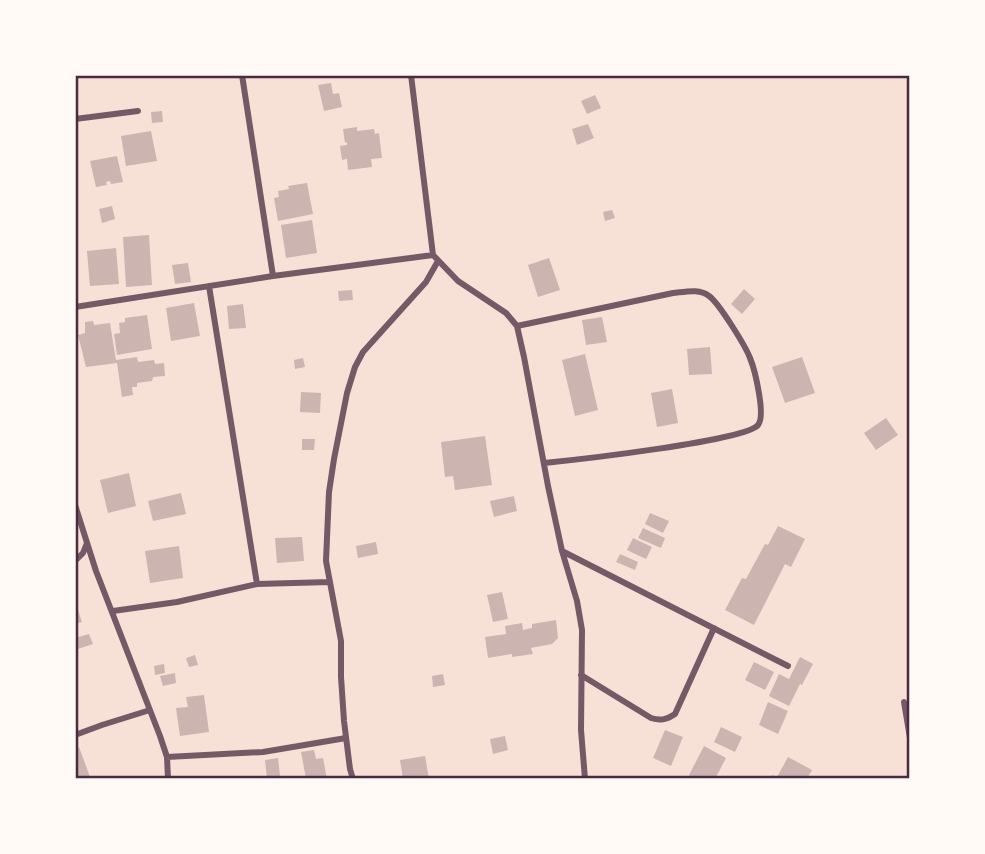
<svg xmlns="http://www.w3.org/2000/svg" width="985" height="854" viewBox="0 0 985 854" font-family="Lora,serif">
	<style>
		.building { fill: #ccb4b1 }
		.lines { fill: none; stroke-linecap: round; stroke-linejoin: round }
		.minor { stroke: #755966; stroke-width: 6 }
		.neatline { fill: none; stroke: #4a2c40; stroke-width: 2.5 }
	</style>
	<rect width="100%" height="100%" fill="#f7e1d7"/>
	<path class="building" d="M331 83 333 94 339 93 342 107 324 111 318 85Z
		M595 95 601 108 587 114 581 101Z
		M162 111 163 122 152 123 151 112Z
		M588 124 594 138 577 145 572 129Z
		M357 127V131L374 129 375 134 379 133 382 158 371 159 372 167 348 170 347 159 342 160 340 146 347 145V142L345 143 343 129Z
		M151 131 157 161 126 166 121 136Z
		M117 156 123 182 111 184 110 181 106 182 107 185 96 187 90 161Z
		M307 183 313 214 278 221 274 198 279 197 278 191 289 189 288 186Z
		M112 206 115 219 102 223 99 209Z
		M612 210 615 218 605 221 603 212Z
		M312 220 317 253 286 258 281 225Z
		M149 235 152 285 126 287 123 237Z
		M116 248 119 284 90 286 87 251Z
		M549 258 560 290 538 297 528 265Z
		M188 263 191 282 175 284 172 265Z
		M744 289 755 299 742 314 731 304Z
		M352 290 353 300 339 301 338 291Z
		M194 303 200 336 171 341 166 308Z
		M243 304 246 328 229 329 227 306Z
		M147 315 152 349 117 355 114 334 120 333 119 323 125 322V318Z
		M602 317 607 342 586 345 582 320Z
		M93 321 94 325 110 323 116 360 137 357 138 362 154 360 155 364 164 363 165 376 153 377 152 381 137 383V387H132L133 395 122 397 117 363 86 367 78 335 85 333V322Z
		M710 347 712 374 689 375 687 349Z
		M585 354 598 410 575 416 562 360Z
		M802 357 815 393 785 403 772 367Z
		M303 358 305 367 295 369 294 360Z
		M672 389 678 423 657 427 651 393Z
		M301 392 321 393 320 413 300 412Z
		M886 418 898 435 876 450 864 433Z
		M485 436 492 485 455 490 453 476 445 477 441 442Z
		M302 439H315L314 450H302Z
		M129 473 136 506 108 513 100 480Z
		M181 493 186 514 153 521 148 501Z
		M514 496 517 511 494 517 490 501Z
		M650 513 669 521 663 533 645 524Z
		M778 526 805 539 791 567 785 564 754 625 725 610 742 578 746 579 765 544 768 545Z
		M643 528 665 538 661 548 638 538Z
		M302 537 304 561 277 563 275 538Z
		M633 538 652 547 646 559 627 550Z
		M376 542 378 554 358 558 356 546Z
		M179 546 183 578 150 583 145 551Z
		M620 554 638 562 635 570 616 562Z
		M502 592 508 619 493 622 487 595Z
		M75 601 82 622 75 624Z
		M556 620 558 638 552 644 531 648 533 654 512 657V654L488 658 485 637 506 634 505 626 522 623 523 630 532 628V624Z
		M89 634 93 644 75 650V638Z
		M195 655 198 665 189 667 186 658Z
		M800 657 813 664 802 685 800 684 789 706 769 696 779 674 789 679Z
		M754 662 774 672 765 690 745 680Z
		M164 664 165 673 155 675 154 666Z
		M175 673 176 683 163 686 160 676Z
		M443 674 445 685 433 687 432 676Z
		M204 695 209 732 180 736 176 708 188 707 186 697Z
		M768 702 788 711 778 734 759 725Z
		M721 727 742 737 735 752 714 742Z
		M665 730 683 737 671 766 653 758Z
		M505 736 508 750 493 754 490 739Z
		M704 746 726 758 715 779H695L689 775Z
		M79 747 90 777 86 779H75V749Z
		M314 750 316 759 323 758 327 779H306L301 752Z
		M425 756 429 779H403L400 760Z
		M788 757 812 770 807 779H770L772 775 777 777Z
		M278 758 280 776 267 778 265 760Z"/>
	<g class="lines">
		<path class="minor" d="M242 75 273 276
			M411 75 433 255 458 281 506 313 517 326 524 357 548 486 562 551 577 601 582 630 581 730 585 779
			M75 119 138 111
			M209 286 257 584
			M75 307 273 276 433 255
			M517 326 673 293C684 292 700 288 709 296 719 303 746 347 750 358 755 370 766 416 758 425 745 441 574 460 544 463
			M75 505 96 571 160 736 167 757 168 779
			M562 551 788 666
			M75 561 83 553 87 543
			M113 611 177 602 257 584 330 582
			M581 675 651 718C660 721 666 720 675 714L714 628
			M904 702 910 738
			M75 735 102 725 150 710
			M167 757 263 752 346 738
			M353 779 350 769 344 721 341 677V641L326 561 329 492 334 459 347 393 355 367 363 352 426 282 438 261"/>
	</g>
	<rect width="985" height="854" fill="none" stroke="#fffaf5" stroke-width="154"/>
	<rect x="77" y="77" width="831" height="700" class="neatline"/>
</svg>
